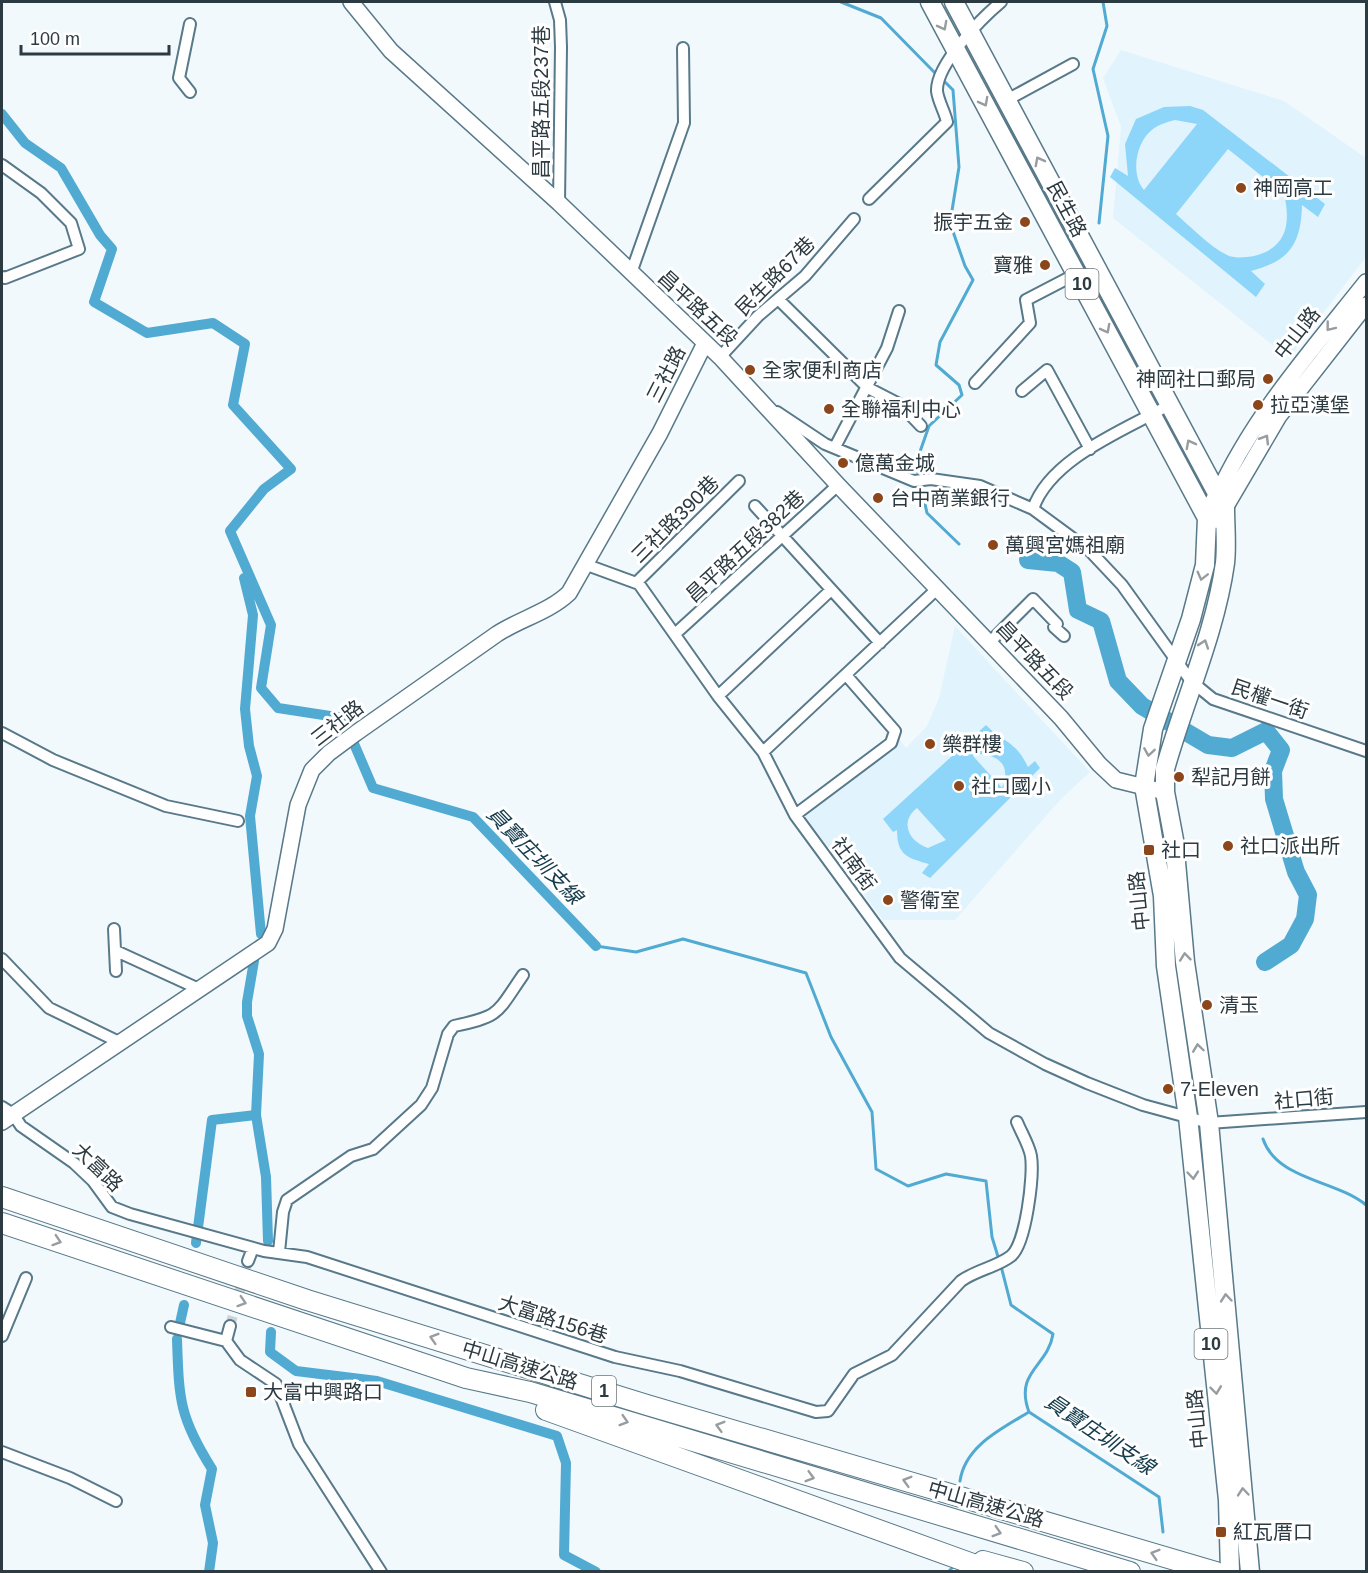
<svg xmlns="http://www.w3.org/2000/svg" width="1368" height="1573" viewBox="0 0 1368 1573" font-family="Arial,'Noto Sans TC',sans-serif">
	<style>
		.built { fill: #e1f3fc }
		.green { fill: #8dd6f9; fill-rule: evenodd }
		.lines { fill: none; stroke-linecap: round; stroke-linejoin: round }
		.stream { stroke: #51aad1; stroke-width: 3 }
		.canal { stroke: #51aad1; stroke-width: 10 }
		.river { stroke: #51aad1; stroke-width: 18 }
		.street-tunnel { stroke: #cad3d7; stroke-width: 10; stroke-dasharray: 10 5; stroke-linecap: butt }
		.street-casing { stroke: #587989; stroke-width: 14 }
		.secondary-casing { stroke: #587989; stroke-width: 18 }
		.primary-casing { stroke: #587989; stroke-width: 21 }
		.highway-casing { stroke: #587989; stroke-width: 22 }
		.street { stroke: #fff; stroke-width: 10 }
		.secondary { stroke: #fff; stroke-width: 15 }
		.primary { stroke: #fff; stroke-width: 18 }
		.highway { stroke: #fff; stroke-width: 20 }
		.oneway { stroke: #969ca0 }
		.poi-dot { fill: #8b471b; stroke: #fff; stroke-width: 2 }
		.labels { text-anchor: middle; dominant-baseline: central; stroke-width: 6; stroke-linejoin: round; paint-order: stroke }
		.shield { fill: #fff; stroke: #6b757a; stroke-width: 1.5 }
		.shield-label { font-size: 18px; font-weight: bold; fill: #2c3a41 }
		.street-label { font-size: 20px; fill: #2c3a41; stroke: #fff }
		.poi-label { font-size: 20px; fill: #2c3a41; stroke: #fff; text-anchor: start }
		.water-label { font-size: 21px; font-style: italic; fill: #133b4b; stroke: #fff }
	</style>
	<rect width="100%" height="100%" fill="#f2f9fd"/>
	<path class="built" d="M1121 50 1284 101 1366 158V257L1289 358 1113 218 1121 127 1103 78Z
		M955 626 1090 772 1061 799 955 920H883L804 815 900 740 906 748 927 726 939 698Z"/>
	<path class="green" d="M1190 106 1203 110 1325 204 1318 217 1302 205C1301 245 1289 261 1251 271L1265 284 1256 297 1110 177 1115 168 1128 176 1125 144 1136 119 1164 107ZM1175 120 1197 124 1144 190C1130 174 1136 141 1153 129 1160 124 1167 122 1175 120ZM1228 149 1284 194C1291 223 1287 248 1254 256 1246 257 1235 259 1227 255 1209 246 1191 227 1176 214Z
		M986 725C1005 744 1015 740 1028 767L1035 761 1040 768 930 878 922 873 929 864C908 858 897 856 897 830L893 832 883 819ZM976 754C998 754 1012 765 1002 788L973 756ZM917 808 946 840 928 848C909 842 899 822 917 808Z"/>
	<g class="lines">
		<path class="stream" d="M841 2 881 18 937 75
			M942 79 953 90 959 167 950 223 965 266 973 280 940 342 936 365 959 385 962 395 929 426 916 463 927 513 959 544
			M1099 223 1108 136 1093 69 1107 26 1103 2
			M596 946 636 952 683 939 806 973 831 1037 872 1112 876 1169 908 1186 946 1174 986 1181 992 1237 999 1260
			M1263 1139C1277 1180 1336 1180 1366 1205
			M1001 1266 1011 1305 1053 1334C1048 1367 1014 1371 1029 1412L1159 1497 1163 1532
			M960 1481C965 1446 1001 1429 1029 1412
			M948 1572 953 1567"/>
		<path class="canal" d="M2 114 25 143 61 168 100 235 112 249 94 302 147 333 213 323 245 344 233 405 291 469 264 489 230 531 271 625 261 688 278 708 343 718 373 788 473 817 596 946
			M244 578 253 615 245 709 249 746 257 776 250 816 261 934
			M254 961 247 1002V1016L259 1054 256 1115 266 1177 268 1241
			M196 1243 212 1120 256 1115
			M180 1323 184 1305
			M271 1332 270 1352 296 1371 377 1381 557 1436 566 1463 564 1555 596 1572
			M177 1339C179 1399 179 1417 212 1469L205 1505 213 1543 209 1572"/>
		<path class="river" d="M1028 560 1058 563 1072 572 1078 610 1101 621 1118 681 1142 706 1208 745 1232 748 1266 731 1281 750 1273 771 1274 799 1296 872 1308 895 1305 919 1291 945 1265 962"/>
		<path class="street-tunnel" d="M230 1326 248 1261"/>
		<g class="street-casing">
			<path id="street" d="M555 2 560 20 561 47 559 203
				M190 92 179 78 190 24
				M1007 100 1073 64
				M2 165 41 193 71 223 79 249 5 278 2 277
				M869 199 947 122C945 112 938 101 937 91 936 64 982 18 1001 2
				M631 273 684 123 683 48
				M778 299 868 388 901 405 921 426
				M720 357 758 316 805 276 854 219
				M975 383 1030 323 1026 300 1076 274
				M1022 391 1047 370 1090 449
				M777 412 825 444 914 481 931 479 980 486 1033 509 1090 551 1122 585 1191 681 1213 699 1366 751
				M835 447 887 348 899 311
				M755 506 880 643
				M1033 509C1050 458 1125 430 1169 405
				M587 565 639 584 718 696 763 752
				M636 583 739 481
				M938 588 763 752 795 815 900 958 989 1033 1045 1064 1087 1083 1143 1105 1209 1123 1366 1112
				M675 634 838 485
				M989 643 1033 599 1057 624 1054 627 1064 636
				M718 696 831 590
				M2 733 53 760 166 806 238 821
				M795 815 891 743 895 731 846 675
				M114 929 116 971
				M116 951 199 989
				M2 959 49 1008 119 1042
				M2 1107 13 1114 21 1126 74 1163 93 1181 112 1207 130 1214 264 1251 307 1257 615 1357 680 1371 816 1412 828 1411 854 1374 892 1355 961 1281C976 1270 997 1267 1011 1256 1026 1244 1034 1175 1031 1156 1029 1145 1021 1132 1017 1122
				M279 1252 283 1212 287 1200 351 1156 373 1149 421 1105 432 1088 448 1034 454 1026C501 1016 496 1014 523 975
				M248 1261 253 1248
				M171 1327 226 1341 240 1360 276 1384 299 1444 381 1572
				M2 1336 26 1278
				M226 1341 230 1326
				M2 1452 70 1478 116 1501"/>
		</g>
		<g class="secondary-casing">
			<path id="secondary" d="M351 2 391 51 559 203 720 357 838 485 1061 718 1099 764 1116 780 1165 792
				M1217 496C1253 416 1312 350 1366 282
				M1225 508 1279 416 1366 305
				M2 1122 268 943 275 929 298 805 312 770 329 753 356 733 497 634C520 619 549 612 569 593L660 433 705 343"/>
		</g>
		<g class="primary-casing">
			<path id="primary" d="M930 2 1207 518 1214 519
				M954 2 1225 508C1225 526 1227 545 1225 563 1215 634 1184 701 1165 769V792L1174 840 1185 962 1209 1123 1250 1572
				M1217 496 1207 518 1205 565 1191 619 1153 729 1144 786 1163 896 1166 966 1188 1117 1228 1500 1230 1572"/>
		</g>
		<g class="highway-casing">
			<path id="highway" d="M2 1197 307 1300 647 1405 1216 1572
				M2 1223 466 1378 530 1392 1130 1572
				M546 1410 995 1572
				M983 1561 1023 1572"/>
		</g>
		<use href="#street" class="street"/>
		<use href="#secondary" class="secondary"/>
		<use href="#primary" class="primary"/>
		<use href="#highway" class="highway"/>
	</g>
	<defs><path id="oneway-chevron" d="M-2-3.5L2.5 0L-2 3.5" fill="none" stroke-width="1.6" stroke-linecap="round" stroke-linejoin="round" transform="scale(1.5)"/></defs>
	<g class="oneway">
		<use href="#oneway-chevron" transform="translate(943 26) rotate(62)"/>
		<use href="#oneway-chevron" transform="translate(984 102) rotate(62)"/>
		<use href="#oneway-chevron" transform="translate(1039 161) rotate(-118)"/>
		<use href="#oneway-chevron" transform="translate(1330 327) rotate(128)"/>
		<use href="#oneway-chevron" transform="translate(1106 329) rotate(62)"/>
		<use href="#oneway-chevron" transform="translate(1265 439) rotate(-58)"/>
		<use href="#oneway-chevron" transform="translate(1190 444) rotate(-118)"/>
		<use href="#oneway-chevron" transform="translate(1202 576) rotate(104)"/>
		<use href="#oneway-chevron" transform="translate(1204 644) rotate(-71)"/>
		<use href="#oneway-chevron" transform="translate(1149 752) rotate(99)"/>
		<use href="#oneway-chevron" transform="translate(1185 957) rotate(-96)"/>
		<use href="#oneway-chevron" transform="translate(1198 1048) rotate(-98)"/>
		<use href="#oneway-chevron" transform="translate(1193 1175) rotate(85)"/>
		<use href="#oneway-chevron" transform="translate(57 1241) rotate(18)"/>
		<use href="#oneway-chevron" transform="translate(1226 1298) rotate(-95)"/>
		<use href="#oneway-chevron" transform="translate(242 1302) rotate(18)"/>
		<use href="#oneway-chevron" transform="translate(434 1338) rotate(-163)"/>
		<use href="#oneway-chevron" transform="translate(1216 1390) rotate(83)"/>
		<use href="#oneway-chevron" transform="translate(624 1421) rotate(17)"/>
		<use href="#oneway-chevron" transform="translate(720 1426) rotate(-164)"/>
		<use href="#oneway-chevron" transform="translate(810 1477) rotate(16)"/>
		<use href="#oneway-chevron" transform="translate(907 1481) rotate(-164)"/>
		<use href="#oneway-chevron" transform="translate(1243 1492) rotate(-95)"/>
		<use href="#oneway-chevron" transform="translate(997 1532) rotate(17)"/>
		<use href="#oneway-chevron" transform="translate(1155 1554) rotate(-163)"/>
	</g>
	<g class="poi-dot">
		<circle cx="1241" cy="188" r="6"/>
		<circle cx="1025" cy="222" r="6"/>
		<circle cx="1045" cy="265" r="6"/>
		<circle cx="750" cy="370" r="6"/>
		<circle cx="1268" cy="379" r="6"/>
		<circle cx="1258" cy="405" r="6"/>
		<circle cx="829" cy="409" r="6"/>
		<circle cx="843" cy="463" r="6"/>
		<circle cx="878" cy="498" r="6"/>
		<circle cx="993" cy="545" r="6"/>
		<circle cx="930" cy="744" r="6"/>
		<circle cx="1179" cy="777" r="6"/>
		<circle cx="959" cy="786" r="6"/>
		<circle cx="1228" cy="846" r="6"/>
		<rect x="1143" y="844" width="12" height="12" rx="3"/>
		<circle cx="888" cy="900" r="6"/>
		<circle cx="1207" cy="1005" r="6"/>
		<circle cx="1168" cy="1089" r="6"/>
		<rect x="245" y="1386" width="12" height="12" rx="3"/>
		<rect x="1215" y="1526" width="12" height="12" rx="3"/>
	</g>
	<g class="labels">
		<g class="shield">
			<rect x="1065.5" y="269" width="33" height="30" rx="4.5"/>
			<rect x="1194.5" y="1329" width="33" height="30" rx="4.5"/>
			<rect x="592" y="1376" width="24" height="30" rx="4.5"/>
		</g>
		<g class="shield-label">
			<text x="1082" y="284">10</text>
			<text x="1211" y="1344">10</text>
			<text x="604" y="1391">1</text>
		</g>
		<g class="street-label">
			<text transform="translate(541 102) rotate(-90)">昌平路五段237巷</text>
			<text transform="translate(1067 209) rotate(62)">民生路</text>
			<text transform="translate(775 276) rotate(-45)">民生路67巷</text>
			<text transform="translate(698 308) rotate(43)">昌平路五段</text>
			<text transform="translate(1297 333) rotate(-52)">中山路</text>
			<text transform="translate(666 374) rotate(-63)">三社路</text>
			<text transform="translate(675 519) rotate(-45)">三社路390巷</text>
			<text transform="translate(745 546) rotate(-43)">昌平路五段382巷</text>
			<text transform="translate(1035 660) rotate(46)">昌平路五段</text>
			<text transform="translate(1270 699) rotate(19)">民權一街</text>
			<text transform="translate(337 723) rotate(-38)">三社路</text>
			<text transform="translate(854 864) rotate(54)">社南街</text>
			<text transform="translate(1139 901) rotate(-96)">中山路</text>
			<text transform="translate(1304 1099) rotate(-5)">社口街</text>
			<text transform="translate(98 1167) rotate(44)">大富路</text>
			<text transform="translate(553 1319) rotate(18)">大富路156巷</text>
			<text transform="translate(520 1365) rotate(17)">中山高速公路</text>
			<text transform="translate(1197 1419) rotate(-96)">中山路</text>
			<text transform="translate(986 1504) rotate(16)">中山高速公路</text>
		</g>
		<g class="poi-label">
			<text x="1253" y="188">神岡高工</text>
			<text x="1013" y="222" text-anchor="end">振宇五金</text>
			<text x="1033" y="265" text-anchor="end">寶雅</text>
			<text x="762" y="370">全家便利商店</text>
			<text x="1256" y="379" text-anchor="end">神岡社口郵局</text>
			<text x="1270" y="405">拉亞漢堡</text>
			<text x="841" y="409">全聯福利中心</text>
			<text x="855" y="463">億萬金城</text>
			<text x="890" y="498">台中商業銀行</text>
			<text x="1005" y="545">萬興宮媽祖廟</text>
			<text x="942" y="744">樂群樓</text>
			<text x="1191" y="777">犁記月餅</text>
			<text x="971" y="786">社口國小</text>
			<text x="1240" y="846">社口派出所</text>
			<text x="1161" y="850">社口</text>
			<text x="900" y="900">警衛室</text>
			<text x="1219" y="1005">清玉</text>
			<text x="1180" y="1089">7-Eleven</text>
			<text x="263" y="1392">大富中興路口</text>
			<text x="1233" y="1532">紅瓦厝口</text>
		</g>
		<g class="water-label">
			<text transform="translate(535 855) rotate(46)">員寶庄圳支線</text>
			<text transform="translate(1100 1434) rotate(34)">員寶庄圳支線</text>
		</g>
	</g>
	<rect width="1368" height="1573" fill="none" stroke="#2c3a41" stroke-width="6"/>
	<path d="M21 45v9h148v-9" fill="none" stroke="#2c3a41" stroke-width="3"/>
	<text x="30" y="45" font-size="18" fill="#2c3a41" stroke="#ffffff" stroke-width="4.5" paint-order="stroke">100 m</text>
</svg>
